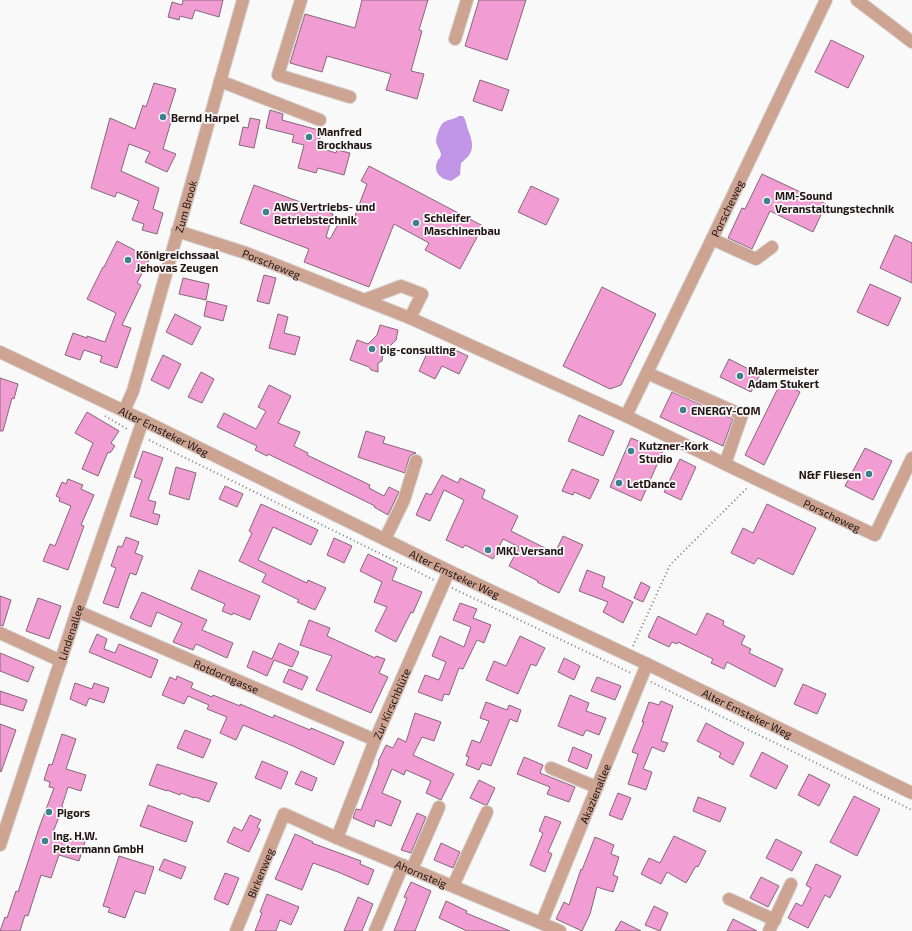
<svg xmlns="http://www.w3.org/2000/svg" width="912" height="931" viewBox="0 0 912 931" font-family="'Exo 2',sans-serif">
	<style>
		.water { fill: #c195e5 }
		.building { fill: #f19cd2; stroke: #846879 }
		.lines { fill: none; stroke-linecap: round; stroke-linejoin: round }
		.minor-casing { stroke: #d6d4d4; stroke-width: 14 }
		.path { stroke: #857e7e; stroke-width: 2; stroke-dasharray: 1 3; stroke-linecap: butt }
		.minor { stroke: #cca491; stroke-width: 12 }
		.poi-dot { fill: #3c818e; stroke: #f9f9f9; stroke-width: 1.5 }
		.labels { text-anchor: middle; dominant-baseline: central; stroke-width: 3.5; stroke-linejoin: round; paint-order: stroke }
		.poi-label { font-size: 11px; font-weight: bold; fill: #201314; stroke: #f9f9f9; text-anchor: start }
		.street-label { font-size: 11px; fill: #201314; stroke: #f9f9f9 }
	</style>
	<rect width="100%" height="100%" fill="#f9f9f9"/>
	<path class="water" d="M459 116H463C467 121 466 126 469 132 474 146 474 153 461 163L460 175 451 181C442 179 433 174 437 162 438 159 441 158 441 154 440 150 437 146 436 142 436 137 439 128 442 124 446 119 454 120 459 116Z"/>
	<path class="building" d="M183 0H223L219 17 195 10 192 19 180 16 179 20 168 17 172 2 182 5Z
		M362 0H428L419 30 422 31 411 71 424 74 417 99 386 90 391 74 327 56 322 72 290 63 305 14 355 28Z
		M479 0H526L507 60 465 46Z
		M831 40 864 56 848 88 815 72Z
		M480 80 509 90 502 111 473 101Z
		M154 83 176 89 168 114 173 115 163 149 176 154 167 172 145 162 150 152 129 144 121 171 159 188 153 209 163 213 157 234 142 230 144 224 132 220 139 201 117 192 115 197 91 188 110 118 135 129 143 105 146 107Z
		M270 110 283 114 282 120 322 131 317 147 336 153 337 150 350 153 344 175 318 168 316 173 298 168 304 145 292 142 294 135 266 128Z
		M250 118 260 120 254 148 239 145 243 127 248 128Z
		M369 166 483 226 460 269 425 250 429 243 394 224 369 287 304 262 309 249 240 223 254 185 333 214 326 237 330 239 342 217 353 221 367 184 361 181Z
		M762 174 826 204 813 232 770 211 752 249 728 238 742 208 745 209Z
		M531 186 559 199 546 225 518 212Z
		M895 235 912 243V283L880 268Z
		M117 241 150 258 137 283 141 285 122 325 131 328 117 368 100 362 102 356 84 350 80 360 65 355 73 333 87 338V336L105 342 116 313 87 299 103 267H104Z
		M264 275 276 278 269 304 257 301Z
		M183 278 209 284 206 300 179 294Z
		M870 284 901 298 888 326 857 312Z
		M602 287 656 314 621 385 610 389 563 366Z
		M207 301 227 306 223 321 204 316Z
		M175 314 201 327 192 345 166 332Z
		M278 314 288 317 284 333 300 337 295 355 269 348Z
		M380 325 398 330 396 340 383 353 382 361 378 363V372L371 370 369 367 350 360 357 340 368 344 377 335Z
		M449 347 468 356 459 374 442 366 435 379 419 371 429 349 445 356Z
		M163 355 181 364 169 389 151 380Z
		M729 359 760 375 751 392 720 377Z
		M201 372 214 379 202 403 188 397Z
		M0 378 18 384 14 399 12 398 3 431H0Z
		M781 382 800 392 764 465 745 455Z
		M269 385 291 396 278 423 300 432 294 446 308 453 307 455 370 485 369 488 384 496 389 487 399 492 388 515 374 507 375 506 330 484 268 454 267 456 255 450 257 446 217 427 224 413 256 429 266 411 258 407Z
		M672 392 733 419 723 446 660 417Z
		M87 412 119 431 111 443 115 446 110 453 108 452 98 476 82 469 93 443 75 433Z
		M579 415 614 431 603 456 568 441Z
		M366 431 385 437 383 443 416 453 411 455 409 458 405 473 358 457Z
		M631 438 663 451 641 501 610 487Z
		M865 448 892 461 873 500 845 486Z
		M143 451 163 458 148 500 156 502 153 513 160 515 157 525 130 516 142 480 134 477Z
		M680 459 696 467 681 500 664 492Z
		M176 467 196 473 189 500 169 494Z
		M572 469 599 480 590 499 574 492 573 495 562 491Z
		M442 475 458 483 460 478 485 490 482 498 518 516 511 531 555 553 563 536 583 545 559 593 537 582 538 581 509 566 519 547 503 539 493 559 465 545 463 548 446 540 464 500 444 490 430 521 416 515 426 493 431 495Z
		M68 479 83 485 81 489 94 495 81 525 84 526 68 570 43 561 50 544 55 546 71 506 59 501 60 498 56 496 62 482 66 484Z
		M225 486 243 494 237 507 219 499Z
		M261 504 318 530 311 545 273 527 258 560 307 583 308 580 326 588 315 610 297 602 299 600 262 582 266 574 239 561 252 533 249 531Z
		M767 504 816 528 793 575 758 558 754 564 731 553 743 528 753 533Z
		M126 537 139 542 135 553 143 556 136 575 130 573 118 608 103 603 116 568 111 566 118 546 122 547Z
		M334 538 352 546 344 563 327 555Z
		M368 554 397 568 392 580 422 592 413 613 411 612 396 642 375 631 387 607 374 602 382 582 360 571Z
		M199 570 260 596 250 620 233 613 232 615 222 611 225 604 191 589Z
		M587 570 605 577 602 587 633 602 623 623 603 612 608 602 579 591Z
		M641 582 650 587 643 602 634 598Z
		M142 592 207 620 202 630 233 643 227 658 196 644 193 650 173 642 182 623 157 612 151 627 130 618Z
		M0 596 11 600 3 626H0Z
		M38 598 61 606 49 639 26 631Z
		M460 603 477 609 473 618 491 625 484 643 477 640 463 669 459 668 449 695 444 694 442 701 418 692 425 675 439 680 446 662 432 656 440 636 464 647 471 627 453 620Z
		M707 613 724 621 723 625 745 636 741 644 751 649 749 653 783 669 775 687 727 662 724 669 711 663 713 659 678 642 677 644 672 642 669 647 648 637 658 616 696 635Z
		M309 620 330 628 327 636 375 658 376 656 385 659 379 673 388 677 371 713 316 690 332 656 300 645Z
		M97 634 107 639 104 649 115 653 119 644 158 660 151 678 89 652Z
		M520 636 545 648 536 666 531 664 518 694 486 680 494 661 506 666Z
		M279 643 299 652 292 667 274 660 267 676 247 667 253 651 272 659Z
		M0 653 34 667 28 682 0 671Z
		M564 658 580 666 574 680 558 672Z
		M289 669 308 677 302 690 283 682Z
		M177 676 193 683 191 688 212 697 213 695 240 706V704L273 718 274 715 310 730 311 728 344 742 334 765 293 746 243 725 236 740 220 733 227 717 207 709 209 705 188 696 184 704 162 695 170 677 176 680Z
		M597 677 621 686 615 700 591 691Z
		M75 683 92 689 94 683 109 688 104 703 89 698 86 706 70 699Z
		M803 684 826 694 817 714 794 704Z
		M0 691 27 700 23 711 0 704Z
		M570 695 589 703 586 711 606 718 599 735 586 730 583 736 558 726Z
		M661 701 673 706 661 741 668 743 664 752 652 747 643 769 652 772 646 790 628 784 638 754 632 752 644 722H642L649 702 659 705Z
		M486 702 507 710 509 705 521 710 517 722 510 719 491 766 482 763 479 770 466 765 469 757 466 756 472 740 480 743 489 721 480 718Z
		M415 713 441 722 434 741 422 737 413 755 454 774 441 800 426 793 431 781 406 770 404 775 392 769 382 793 401 801 391 826 376 820 374 827 353 818 356 809 361 810 379 763 378 762 386 745 393 748 398 738 406 742Z
		M706 723 744 743 733 765 719 757 721 753 697 741Z
		M0 724 16 730 1 772 0 771Z
		M185 730 211 740 203 758 177 748Z
		M62 734 76 739 66 769 86 775 81 791 68 787 62 806 63 807 53 832 85 842 79 861 59 855 51 878 41 875 28 916 25 915 20 931H0L5 917 7 918 16 891 18 892 39 828 54 788 49 787 50 782 44 780 49 764 52 765Z
		M573 747 592 755 587 769 568 761Z
		M762 752 788 766 776 789 750 776Z
		M524 757 543 765 540 773 575 787 569 802 547 794 550 787 517 774Z
		M262 761 288 772 281 789 255 778Z
		M157 764 217 783 209 802 195 797 194 798 181 793 180 795 167 790V791L149 785Z
		M301 771 317 778 312 791 295 784Z
		M809 774 830 785 819 806 798 795Z
		M479 780 495 788 487 805H485L470 798Z
		M618 793 631 798 622 820 609 815Z
		M854 796 880 809 857 856 830 842Z
		M698 797 726 808 720 822 693 811Z
		M148 805 193 822 186 842 140 826Z
		M417 813 426 817 411 853 401 850Z
		M250 815 261 820 257 827 260 829 249 852 227 842 234 827 242 831Z
		M545 816 561 822 548 852 552 854 545 872 530 865 543 833 539 831Z
		M295 834 313 842 312 843 361 861 360 864 374 870 368 885 338 872 313 863 302 890 275 879Z
		M674 836 706 851 698 867 696 866 686 883 667 872 661 884 641 874 649 858 660 863Z
		M595 837 614 845 611 854 619 857 613 875 618 877 613 892 597 887 590 914 582 931 556 919 564 902 569 905 581 869 582 870Z
		M776 839 802 852 792 871 766 858Z
		M441 843 460 852 453 868 434 860Z
		M119 856 154 867 145 894 135 891 125 918 108 912 110 908 103 906Z
		M164 859 186 867 181 879 159 870Z
		M816 864 841 876 830 898 825 895 808 928 788 918 796 903 802 906 811 888 806 885Z
		M225 873 239 878 228 905 214 899Z
		M761 877 779 886 768 907 750 898Z
		M411 882 431 891 415 931H394L407 898 404 897Z
		M267 894 299 907 291 925 280 920 276 931H255L262 913 260 912Z
		M358 897 373 904 362 931H344Z
		M446 901 467 911 466 913 510 931H467L439 918Z
		M654 906 668 913 660 931 645 925Z
		M733 919 757 931H727Z
		M621 921 641 931H615Z"/>
	<g class="lines">
		<g class="minor-casing">
			<g id="minor">
				<path d="M301 0 278 75 350 97"/>
				<path d="M857 0 912 42"/>
				<path d="M455 39 467 0"/>
				<path d="M220 81 320 120"/>
				<path id="s1" d="M177 231 246 253 410 318 422 294 401 286 364 300"/>
				<path d="M712 239 756 259 772 247"/>
				<path id="s2" d="M410 318 626 416 756 479 875 535 912 458"/>
				<path id="s3" d="M0 352 124 411 449 571 647 664 912 793"/>
				<path d="M647 373 742 415 725 464"/>
				<path id="s4" d="M124 411 133 391 243 0"/>
				<path id="s5" d="M626 416 712 239 826 0"/>
				<path d="M385 539 404 500 416 461"/>
				<path id="s6" d="M77 611 375 740"/>
				<path d="M0 633 61 661"/>
				<path d="M551 768 596 787"/>
				<path id="s7" d="M337 838 375 740 449 571"/>
				<path id="s8" d="M0 845 77 611 143 420"/>
				<path d="M412 869 439 807"/>
				<path d="M453 886 487 812"/>
				<path d="M729 899 775 920"/>
				<path id="s9" d="M542 922 647 664"/>
				<path id="s10" d="M236 931 284 814 337 838 560 931"/>
				<path d="M375 931 403 865"/>
				<path d="M769 931 791 884"/>
			</g>
		</g>
		<path class="path" d="M105 416 129 430
			M149 440 434 580
			M452 588 631 673
			M633 646 670 565 747 488
			M651 682 912 810"/>
		<use href="#minor" class="minor"/>
	</g>
	<g class="poi-dot">
		<circle cx="163" cy="117" r="4"/>
		<circle cx="309" cy="137" r="4"/>
		<circle cx="767" cy="201" r="4"/>
		<circle cx="266" cy="212" r="4"/>
		<circle cx="416" cy="223" r="4"/>
		<circle cx="128" cy="260" r="4"/>
		<circle cx="372" cy="349" r="4"/>
		<circle cx="740" cy="376" r="4"/>
		<circle cx="683" cy="410" r="4"/>
		<circle cx="631" cy="451" r="4"/>
		<circle cx="869" cy="474" r="4"/>
		<circle cx="619" cy="483" r="4"/>
		<circle cx="488" cy="550" r="4"/>
		<circle cx="49" cy="812" r="4"/>
		<circle cx="45" cy="841" r="4"/>
	</g>
	<g class="labels">
		<g class="poi-label">
			<text x="171" y="117">Bernd Harpel</text>
			<text x="317" y="131">Manfred<tspan x="317" dy="13">Brockhaus</tspan></text>
			<text x="775" y="195">MM-Sound<tspan x="775" dy="13">Veranstaltungstechnik</tspan></text>
			<text x="274" y="206">AWS Vertriebs- und<tspan x="274" dy="13">Betriebstechnik</tspan></text>
			<text x="424" y="217">Schleifer<tspan x="424" dy="13">Maschinenbau</tspan></text>
			<text x="136" y="254">Königreichssaal<tspan x="136" dy="13">Jehovas Zeugen</tspan></text>
			<text x="380" y="349">big-consulting</text>
			<text x="748" y="370">Malermeister<tspan x="748" dy="13">Adam Stukert</tspan></text>
			<text x="691" y="410">ENERGY-COM</text>
			<text x="639" y="445">Kutzner-Kork<tspan x="639" dy="13">Studio</tspan></text>
			<text x="861" y="474" text-anchor="end">N&amp;F Fliesen</text>
			<text x="627" y="483">LetDance</text>
			<text x="496" y="550">MKL Versand</text>
			<text x="57" y="812">Pigors</text>
			<text x="53" y="835">Ing. H.W.<tspan x="53" dy="13">Petermann GmbH</tspan></text>
		</g>
		<g class="street-label">
			<text stroke="none"><textPath href="#s4" startOffset="214">Zum Brook</textPath></text>
			<text stroke="none"><textPath href="#s5" startOffset="231">Porscheweg</textPath></text>
			<text stroke="none"><textPath href="#s1" startOffset="100">Porscheweg</textPath></text>
			<text stroke="none"><textPath href="#s3" startOffset="182">Alter Emsteker Weg</textPath></text>
			<text stroke="none"><textPath href="#s2" startOffset="466">Porscheweg</textPath></text>
			<text stroke="none"><textPath href="#s3" startOffset="506">Alter Emsteker Weg</textPath></text>
			<text stroke="none"><textPath href="#s8" startOffset="224">Lindenallee</textPath></text>
			<text stroke="none"><textPath href="#s6" startOffset="163">Rotdorngasse</textPath></text>
			<text stroke="none"><textPath href="#s7" startOffset="145">Zur Kirschblüte</textPath></text>
			<text stroke="none"><textPath href="#s3" startOffset="830">Alter Emsteker Weg</textPath></text>
			<text stroke="none"><textPath href="#s9" startOffset="139">Akazienallee</textPath></text>
			<text stroke="none"><textPath href="#s10" startOffset="63">Birkenweg</textPath></text>
			<text stroke="none"><textPath href="#s10" startOffset="276">Ahornsteig</textPath></text>
		</g>
	</g>
</svg>
